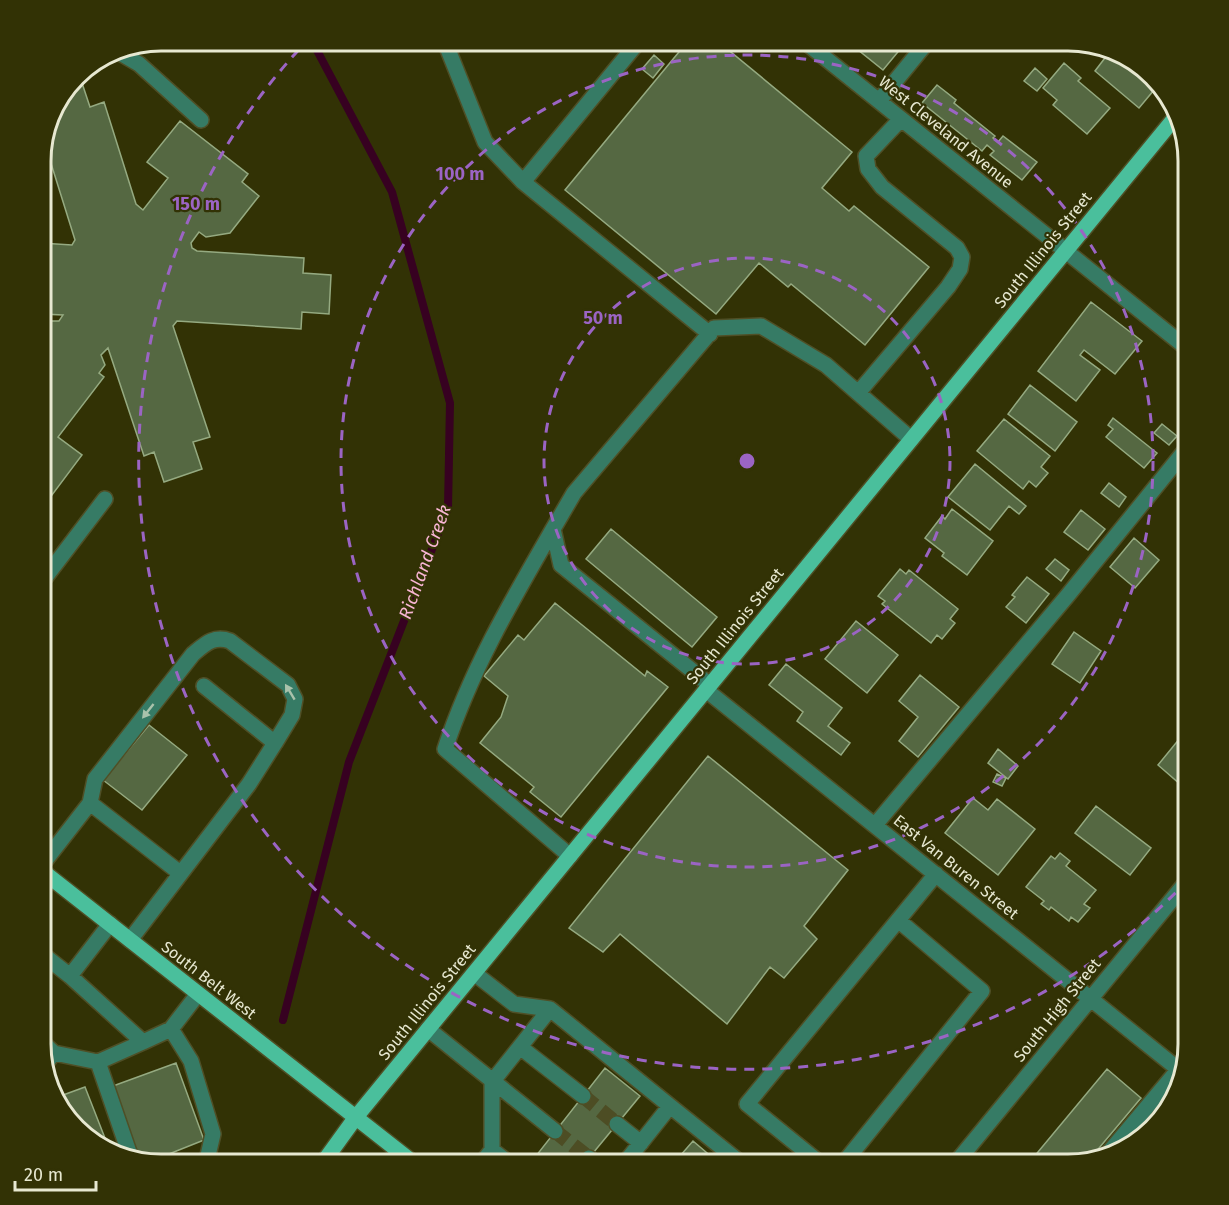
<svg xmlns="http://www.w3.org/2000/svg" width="1229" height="1205" viewBox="0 0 1229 1205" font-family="'Fira Sans',sans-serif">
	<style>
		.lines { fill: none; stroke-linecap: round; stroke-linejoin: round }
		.stream { stroke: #370121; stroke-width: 8 }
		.building { fill: #556842; stroke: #95aa81; stroke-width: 1.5 }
		.minor-tunnel { stroke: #4d4d24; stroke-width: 15; stroke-dasharray: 15 8; stroke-linecap: butt }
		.minor-casing { stroke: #4f4f26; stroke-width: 18 }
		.major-casing { stroke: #4f4f26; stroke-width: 18 }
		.minor { stroke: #367b65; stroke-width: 15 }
		.major { stroke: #4abf9c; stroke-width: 15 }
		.oneway { fill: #a9c2ab }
		.ring { fill: none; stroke: #9b64c4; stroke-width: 3; stroke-dasharray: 10 8 }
		.labels { text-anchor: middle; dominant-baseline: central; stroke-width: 4.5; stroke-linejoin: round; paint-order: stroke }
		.street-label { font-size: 16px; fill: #e7e8d1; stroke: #323205 }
		.water-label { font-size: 18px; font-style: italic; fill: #f8b5d4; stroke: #323205 }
		.rim { fill: none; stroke: #e7e8d1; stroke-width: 3 }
		.centre { fill: #9b64c4; stroke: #323205; stroke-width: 3 }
		.ring-label { font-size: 18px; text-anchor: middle; font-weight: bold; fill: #9b64c4; stroke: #323205; stroke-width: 4.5; stroke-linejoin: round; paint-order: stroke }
	</style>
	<rect width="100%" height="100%" fill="#323205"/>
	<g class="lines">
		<path class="stream" d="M283 1020 349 762 448 508 450 403 392 192 312 41"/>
	</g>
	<path class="building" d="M688 41H721L720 43 852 152 822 188 849 211 854 206 929 267 865 345 791 284 788 287 759 263 716 314 565 190Z
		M855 41H907L883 70 852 45Z
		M1111 50 1128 62 1125 66 1154 90 1139 108 1095 71Z
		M654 55 664 64 653 78 642 69Z
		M1064 63 1081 78 1078 81 1110 108 1087 134 1053 105 1057 100 1043 88Z
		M1035 68 1047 79 1037 91 1024 81Z
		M81 80 90 107 104 102 136 204 143 210 168 178 147 162 180 121 248 174 242 182 259 196 230 233 206 237 199 232 191 243 192 248 197 251 304 258 303 273 331 275 329 314 302 312 301 329 177 321 173 326 210 437 193 442 202 469 164 482 154 452 144 456 108 348 101 355 105 365 99 373 104 377 58 437 82 455 52 495 41 486V329L48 321H59L63 315 41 314V243L72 245 75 240 44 141 53 108 72 83Z
		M937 85 956 100 954 103 995 136 993 138 998 142 1003 136 1037 162 1022 180 990 155 994 151 987 145 982 151 922 103Z
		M1091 302 1142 341 1115 374 1084 350 1080 355 1100 370 1076 401 1038 371Z
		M1030 385 1077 422 1055 451 1008 414Z
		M1113 418 1157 453 1144 468 1106 437 1113 429 1108 425Z
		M1004 419 1050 456 1041 467 1048 473 1036 487 1029 481 1023 489 977 451Z
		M1162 424 1177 436 1169 445 1154 433Z
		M975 464 1026 506 1019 514 1009 506 990 530 948 497Z
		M1109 483 1126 497 1119 507 1101 493Z
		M952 509 993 541 967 575 942 556 944 553 925 538 942 516 945 519Z
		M1081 510 1105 529 1088 550 1064 532Z
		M611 529 717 617 692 647 586 559Z
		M1134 538 1159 560 1135 588 1110 567Z
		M1055 559 1069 570 1061 581 1046 569Z
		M900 569 906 574 909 570 958 609 950 619 955 623 942 639 937 635 931 643 882 604 885 601 878 596Z
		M1027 577 1049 594 1026 623 1006 607 1015 597 1012 595Z
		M555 603 645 676 647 671 668 687 561 817 530 792 534 787 480 743 501 717 508 696 484 676 518 635 524 640Z
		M856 621 898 655 867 693 825 659Z
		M1074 632 1101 651 1080 683 1052 664Z
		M786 664 842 708 828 726 850 743 841 755 797 721 803 712 769 685Z
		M920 675 959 707 918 757 899 741 918 717 899 701Z
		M149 725 187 755 142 810 103 780Z
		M1180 738 1188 745V791L1158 765Z
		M998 749 1018 766 1008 779 988 763Z
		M708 756 848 870 804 926 817 939 784 978 770 967 727 1024 620 934 603 952 569 928Z
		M997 774 1006 778 1002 786 993 782Z
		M973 798 988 810 997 799 1035 829 998 875 945 833Z
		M1096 806 1151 848 1130 875 1075 833Z
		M1060 853 1070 861 1066 866 1096 890 1084 904 1090 908 1078 922 1071 917 1069 921 1051 907 1049 910 1041 904 1044 901 1026 887 1051 856 1055 859Z
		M176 1063 204 1140 149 1162 139 1160 113 1086Z
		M605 1068 640 1096 584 1164H536L532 1161Z
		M1107 1069 1141 1098 1089 1160 1068 1164H1028Z
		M85 1087 110 1151 71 1124 55 1098Z
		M693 1141 720 1164H673Z"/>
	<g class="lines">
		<path class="minor-tunnel" d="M583 1096 617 1124
			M555 1131 589 1158"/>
		<g class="minor-casing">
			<path id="minor" d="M447 41V47L485 142 523 182
				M639 41 523 182 710 334
				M804 41 1188 349
				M115 50 139 64 201 120
				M879 101 928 41
				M858 393 948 287 960 269 962 257 957 248 882 187 868 169 866 156 901 119
				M553 529C512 600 471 670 445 749L570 856
				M41 583 105 499
				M710 685 561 565 553 529 574 493 714 328 761 326 826 365 911 439
				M706 690 1183 1073
				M90 803 180 873
				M875 825 1068 595 1188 447
				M41 866 90 803 95 779 193 654C205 644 214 635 230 641L288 685 295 699 292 715 275 743
				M130 940 249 784 275 743 204 686
				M41 953 70 976 143 1042 171 1029 198 994
				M474 973 514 1004 550 1009
				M70 976 110 924
				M171 1029 191 1061 213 1134 206 1164
				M428 1029 555 1131
				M41 1041 54 1053 98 1062
				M520 1047 583 1096
				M45 1064 54 1053
				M670 1106 742 1164
				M617 1124 641 1143
				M492 1150 510 1164
				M1105 1157 1178 1070
				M131 1158 98 1062 143 1042
				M589 1158 597 1164
				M481 1164 492 1150V1082L550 1009 670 1106 624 1164
				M821 1164 747 1104 936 874
				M843 1164 982 991 898 920
				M955 1164 1188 880"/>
		</g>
		<g class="major-casing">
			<path id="major" d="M41 870 415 1164
				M322 1164 356 1117 1178 114"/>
		</g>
		<use href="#minor" class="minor"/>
		<use href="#major" class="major"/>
	</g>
	<defs><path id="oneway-solid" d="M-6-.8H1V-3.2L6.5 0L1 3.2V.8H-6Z" transform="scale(1.5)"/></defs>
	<g class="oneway">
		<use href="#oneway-solid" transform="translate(290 692) rotate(-121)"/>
		<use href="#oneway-solid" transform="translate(148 711) rotate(128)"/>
	</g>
	<g class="ring">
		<circle cx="747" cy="461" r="203"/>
		<circle cx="747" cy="461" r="406"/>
		<path d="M1188 880A608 608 0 1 1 306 42"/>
	</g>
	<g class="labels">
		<g class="street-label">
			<text transform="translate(946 132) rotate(39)">West Cleveland Avenue</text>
			<text transform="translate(1043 250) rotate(-51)">South Illinois Street</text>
			<text transform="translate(735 626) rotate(-51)">South Illinois Street</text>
			<text transform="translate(956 867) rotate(39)">East Van Buren Street</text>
			<text transform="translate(209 980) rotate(38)">South Belt West</text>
			<text transform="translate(427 1002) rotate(-51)">South Illinois Street</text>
			<text transform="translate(1057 1010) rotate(-51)">South High Street</text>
		</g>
		<g class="water-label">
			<text transform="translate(425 562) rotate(-70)">Richland Creek</text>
		</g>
	</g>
	<path d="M0 0H1229V1205H0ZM161 51H1068A110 110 0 0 1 1178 161V1044A110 110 0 0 1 1068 1154H161A110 110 0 0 1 51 1044V161A110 110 0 0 1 161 51Z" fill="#323205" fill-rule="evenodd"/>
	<path class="rim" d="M161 51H1068A110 110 0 0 1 1178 161V1044A110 110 0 0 1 1068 1154H161A110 110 0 0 1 51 1044V161A110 110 0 0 1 161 51Z"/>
	<circle cx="747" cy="461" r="9" class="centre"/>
	<g class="ring-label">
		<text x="460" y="180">100 m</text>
		<text x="196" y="210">150 m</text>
		<text x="603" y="324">50 m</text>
	</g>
	<path d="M15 1181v9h81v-9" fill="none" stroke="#e7e8d1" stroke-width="3"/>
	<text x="24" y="1181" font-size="18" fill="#e7e8d1" stroke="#323205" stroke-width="4.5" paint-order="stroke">20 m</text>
</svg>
